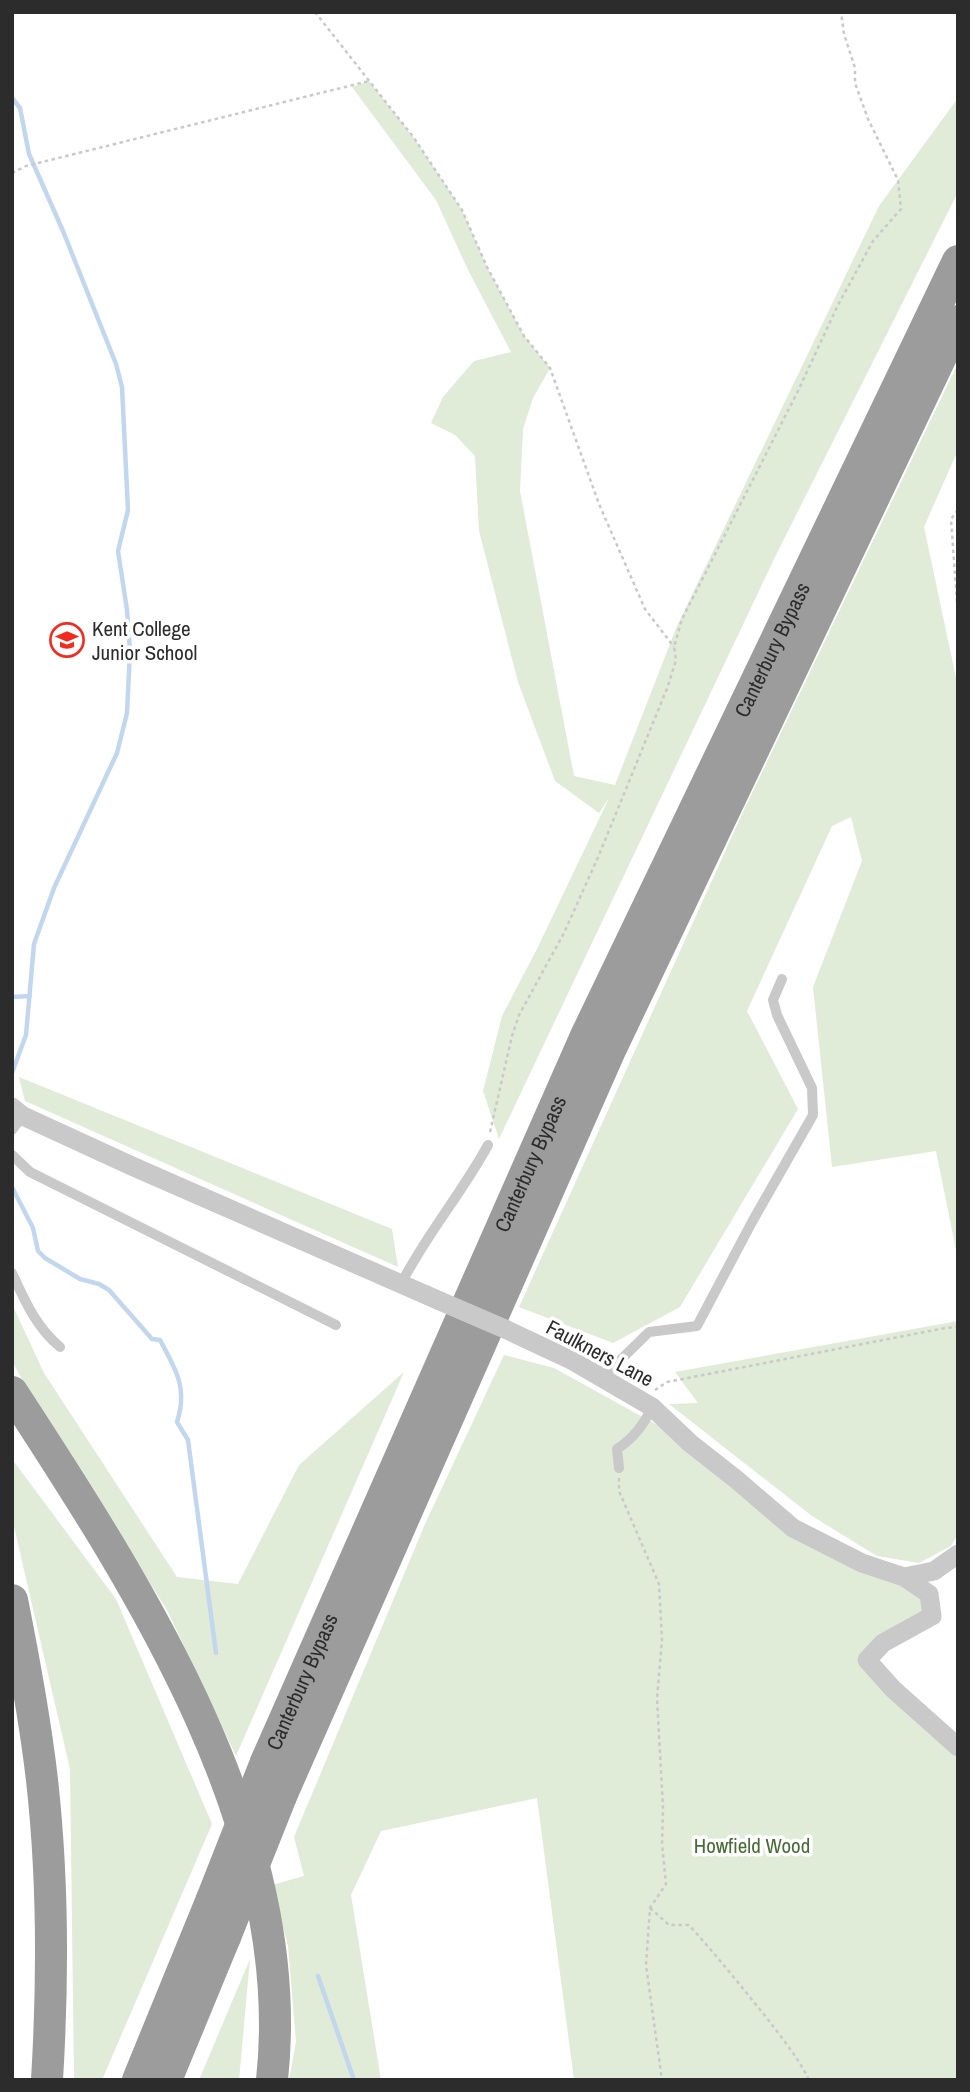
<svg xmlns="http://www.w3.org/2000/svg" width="970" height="2092" viewBox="0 0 970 2092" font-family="'Archivo Narrow',sans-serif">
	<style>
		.green { fill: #e0ebd8 }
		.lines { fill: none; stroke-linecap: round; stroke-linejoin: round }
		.stream { stroke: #c2d7ed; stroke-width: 4.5 }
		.path { stroke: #c9c9c9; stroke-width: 2.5; stroke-dasharray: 3.5 3.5; stroke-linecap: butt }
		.service { stroke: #c9c9c9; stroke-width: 10 }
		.minor { stroke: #c9c9c9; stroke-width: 19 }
		.trunk { stroke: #9c9c9c; stroke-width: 32 }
		.minor-bridge { stroke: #c9c9c9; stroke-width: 19 }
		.trunk-bridge { stroke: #9c9c9c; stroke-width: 32 }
		.labels { text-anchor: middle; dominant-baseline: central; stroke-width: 7; stroke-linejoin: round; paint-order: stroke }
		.poi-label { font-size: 21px; fill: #2c2c2c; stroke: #fff; text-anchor: start }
		.street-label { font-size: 21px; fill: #2c2c2c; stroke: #fff }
		.park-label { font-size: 21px; fill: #496b37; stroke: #fff }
	</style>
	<rect width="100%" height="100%" fill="#fff"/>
	<path class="green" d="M369 81 414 138 462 210 487 267 524 336 550 368 533 398 523 429 520 491 574 776 615 785 677 626 879 206 958 98V192L775 557 499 1139 483 1091 502 1016 537 949 609 798 599 813 555 781 518 682 479 531 475 456 455 435 431 423 443 397 474 361 511 352 468 270 436 200 352 87Z
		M958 363V450L924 527 958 687V1260L936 1151 832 1167 813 987 862 861 851 817 832 826 747 1011 798 1109 680 1307 613 1343 519 1307 742 814Z
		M19 1077 392 1229 398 1267 25 1101Z
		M12 1304 44 1373 177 1577 238 1584 299 1465 404 1372 236 1756 167 1610 24 1383 12 1361Z
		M958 1321V1534L951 1546 919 1563 877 1556 812 1516 669 1404 698 1403 675 1372Z
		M504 1355 554 1368 690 1443 793 1528 904 1577 932 1616 867 1660 958 1747V2080H574L537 1798 381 1831 351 1895 381 2080H289L296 2042 288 1946 272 1885 304 1876 294 1837 425 1524Z
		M12 1459 116 1599 212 1824 102 2080H74L70 1769 12 1518Z
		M250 1959 239 2080H199Z"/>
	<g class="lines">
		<path class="stream" d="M12 98 20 108 29 154 63 231 116 364 122 387 128 510 118 551 127 610 130 651 127 713 117 753 54 888 34 944 26 1035 12 1073
			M12 997 30 996
			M12 1187 33 1228 38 1251 45 1258 80 1279 99 1284 109 1290 152 1339 160 1340C176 1370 188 1388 177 1422L188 1440 216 1653
			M318 1976 354 2080"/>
		<path class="path" d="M315 12 414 138 462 210 487 267 524 336 550 368 599 504 645 609 674 647
			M12 173 26 166 369 81
			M958 510 951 519 958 617
			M490 1132 512 1036 519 1015 564 933 599 855 668 686 676 660 674 647 682 619 797 393 838 305 873 241 901 209 898 180 868 119 855 83V68L844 34 841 12
			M655 1390 667 1382 945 1328 958 1327
			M619 1478V1491L659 1584 662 1640 657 1698 663 1808 662 1844 666 1884 650 1908 646 1965 662 2080
			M650 1908 669 1925H689C716 1955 741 1986 766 2017 781 2037 798 2057 809 2080"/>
		<path class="service" d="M12 1130 23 1116
			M12 1155 30 1172 336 1325
			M12 1273C25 1301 36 1327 60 1347
			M401 1284C426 1235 462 1193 488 1145
			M602 1378 649 1332 697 1326 752 1222 813 1115 812 1088 777 1015 773 1000 782 979
			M619 1468 617 1449C634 1438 644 1425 652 1407"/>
		<path class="minor" d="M12 1107 23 1116 134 1167 440 1301
			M505 1329 573 1361 652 1407 690 1443 737 1480 793 1528 862 1563 904 1577 929 1594 932 1616 883 1643 867 1660 893 1689 958 1747
			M904 1577 934 1571 958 1554"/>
		<g class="trunk">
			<path d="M12 1392C141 1590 299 1833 272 2080"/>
			<path d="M12 1600C24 1660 35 1719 42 1780 53 1878 53 1981 47 2080"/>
			<path id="s1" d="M266 1762 586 1036 958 261"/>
			<path d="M281 1796 610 1050 958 321"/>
			<path d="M138 2080 212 1899"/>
			<path d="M166 2080 225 1937"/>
		</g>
		<path class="minor-bridge" d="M440 1301 505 1329"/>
		<path class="trunk-bridge" d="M212 1899 266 1762
			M225 1937 281 1796"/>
	</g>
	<defs>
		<g id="school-ring" transform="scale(1.75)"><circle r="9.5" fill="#fff" stroke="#f22b20" stroke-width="1.5"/><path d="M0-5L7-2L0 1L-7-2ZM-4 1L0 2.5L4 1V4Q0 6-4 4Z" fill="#f22b20"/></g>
	</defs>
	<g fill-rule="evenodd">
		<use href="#school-ring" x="67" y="640"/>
	</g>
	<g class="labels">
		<g class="poi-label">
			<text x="92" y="628">Kent College<tspan x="92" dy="24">Junior School</tspan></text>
		</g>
		<g class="street-label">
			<text stroke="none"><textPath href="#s1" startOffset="1222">Canterbury Bypass</textPath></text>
			<text stroke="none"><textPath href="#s1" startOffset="654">Canterbury Bypass</textPath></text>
			<text transform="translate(600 1353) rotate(28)">Faulkners Lane</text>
			<text stroke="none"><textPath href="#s1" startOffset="88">Canterbury Bypass</textPath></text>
		</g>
		<g class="park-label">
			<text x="752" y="1845">Howfield Wood</text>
		</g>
	</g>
	<rect width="970" height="2092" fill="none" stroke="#2c2c2c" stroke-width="28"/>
</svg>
